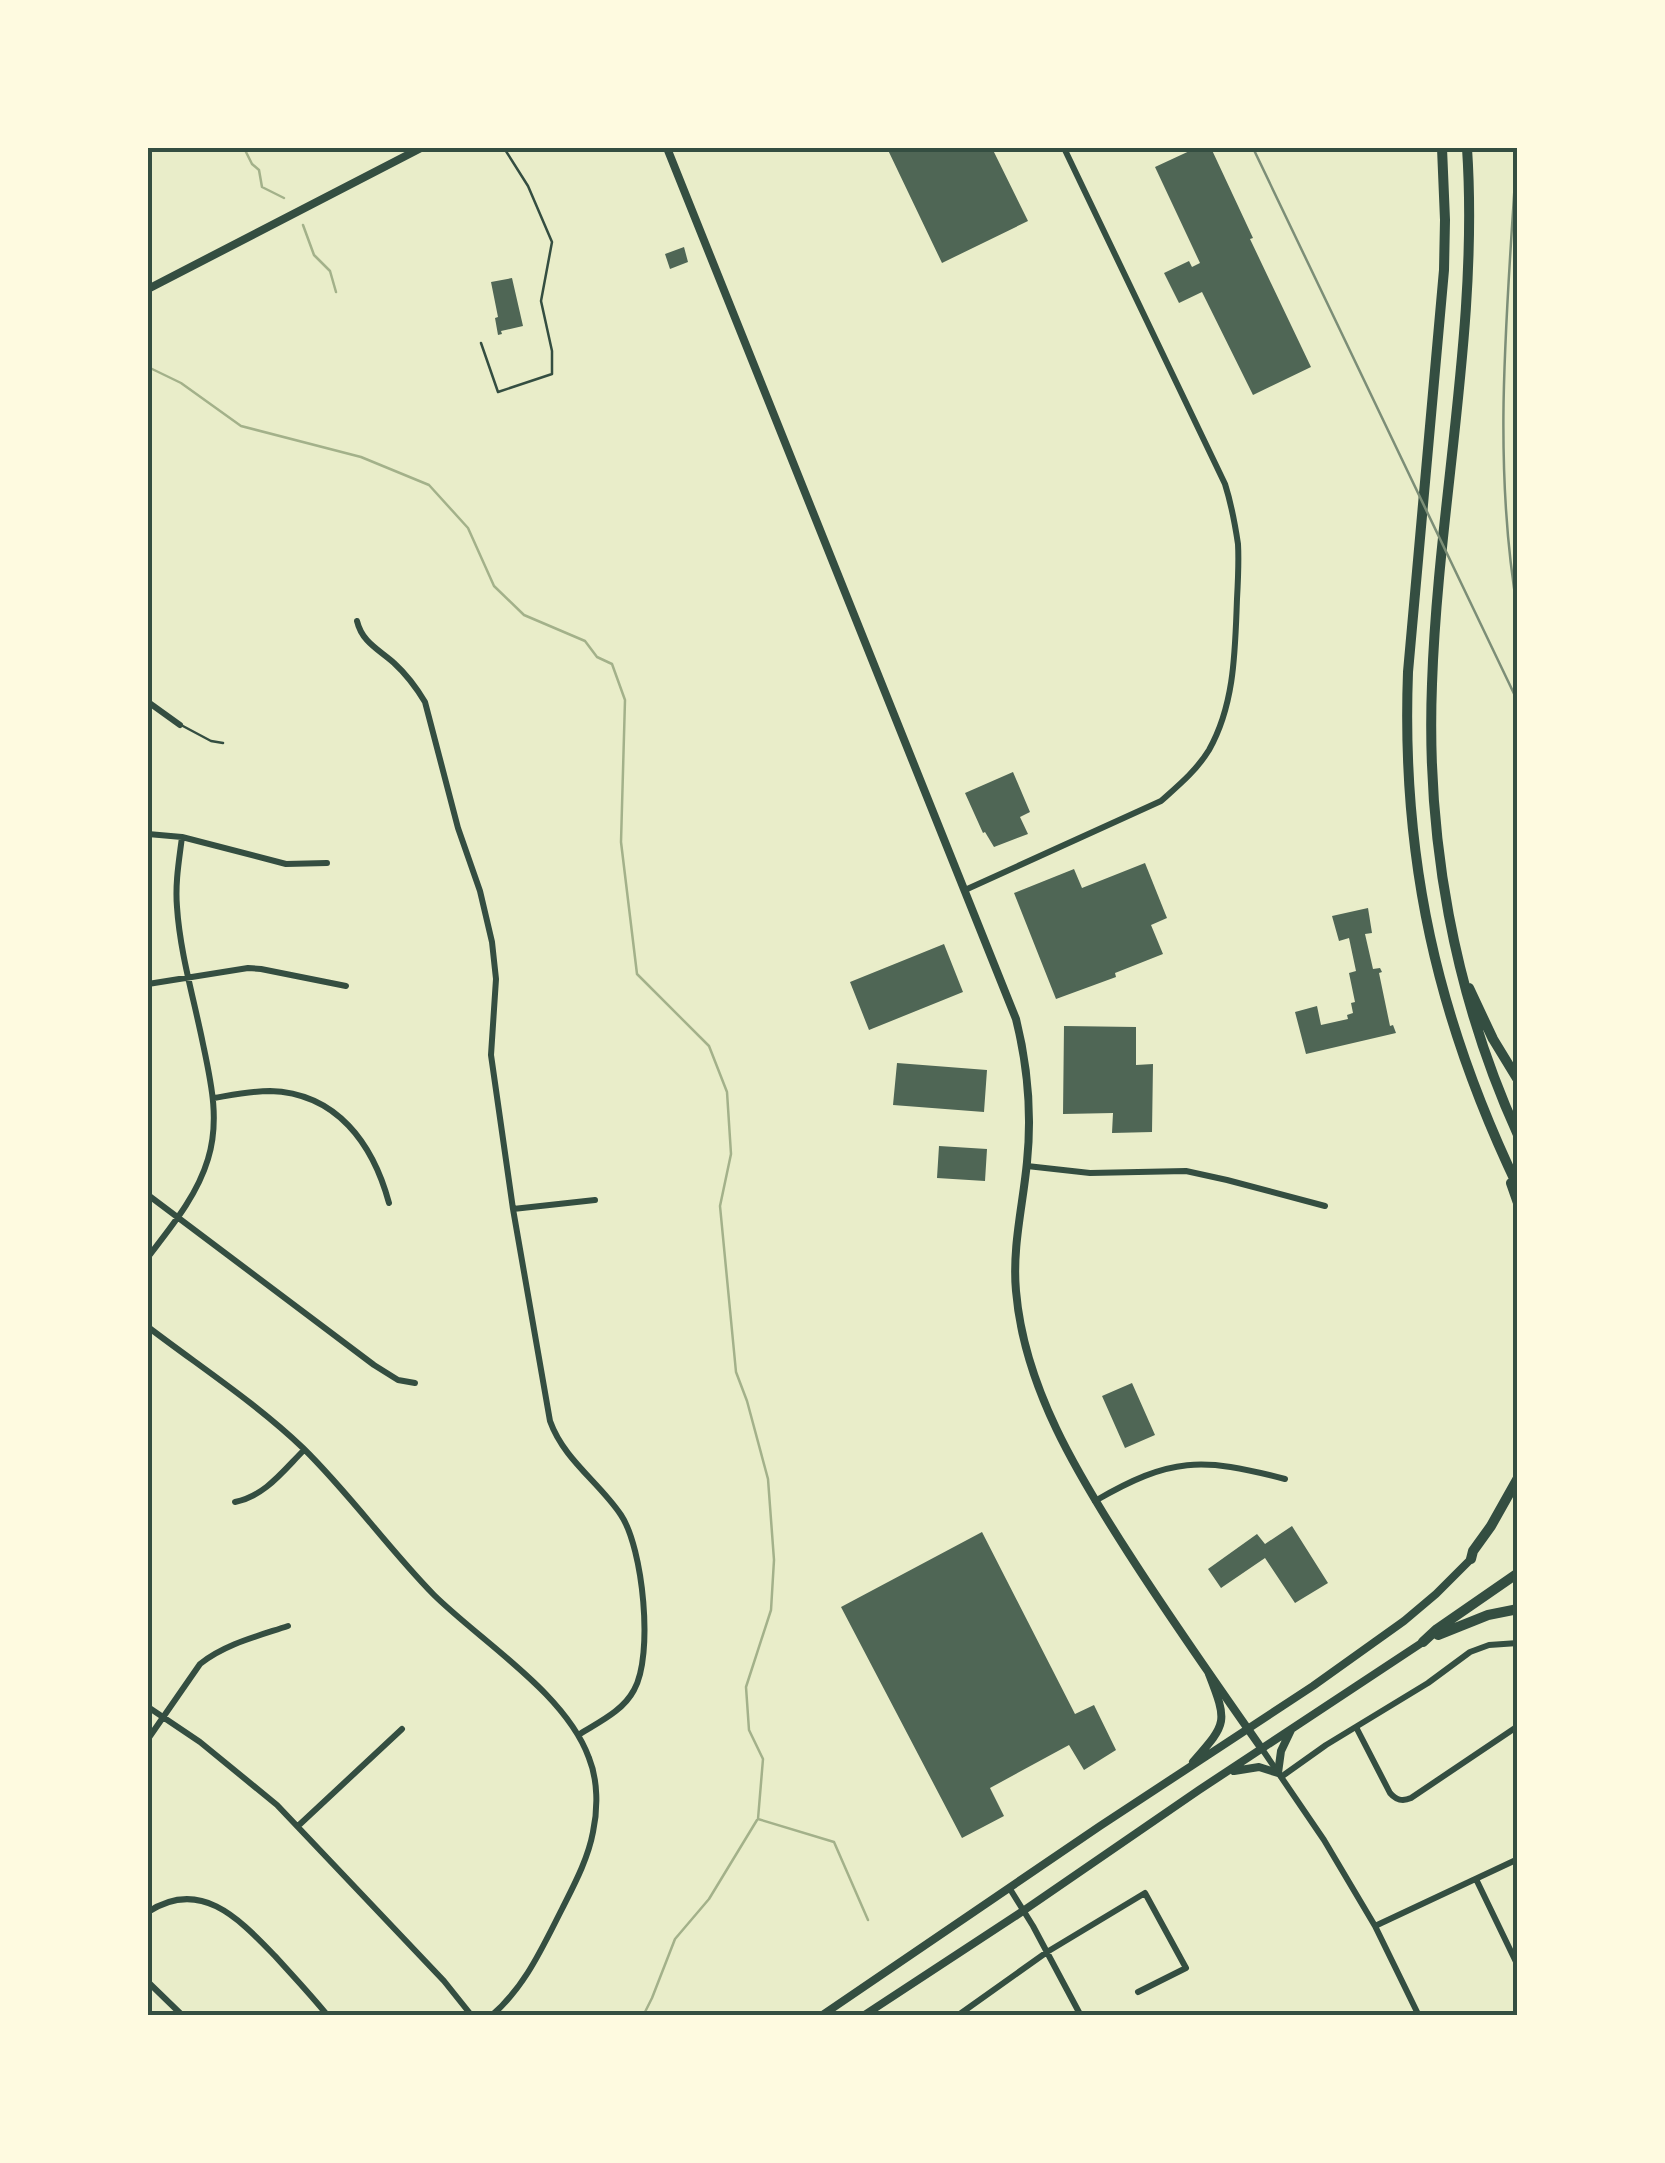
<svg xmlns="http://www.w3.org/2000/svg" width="1665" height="2163" viewBox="0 0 1665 2163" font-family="'Open Sans',sans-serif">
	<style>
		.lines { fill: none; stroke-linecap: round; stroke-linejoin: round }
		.stream { stroke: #a3b18a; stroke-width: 2.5 }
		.building { fill: #4f6655 }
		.service { stroke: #344e41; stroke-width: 2.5 }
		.minor { stroke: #344e41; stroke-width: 6 }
		.tertiary { stroke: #344e41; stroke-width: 8 }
		.secondary { stroke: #344e41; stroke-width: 8 }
		.trunk { stroke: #344e41; stroke-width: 10 }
		.rail { stroke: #7c8e77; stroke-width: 2.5 }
		.neatline { fill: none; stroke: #344e41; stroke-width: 4 }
	</style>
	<rect width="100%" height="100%" fill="#e9edc9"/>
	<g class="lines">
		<path class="stream" d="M244 148 252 164 259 170 262 187 284 198
			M303 225 314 255 330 271 336 292
			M148 367 181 383 241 426 361 457 429 485 468 528 494 586 524 615 585 641 597 657 612 664 625 700 621 842 637 974 709 1046 727 1092 731 1154 720 1206 736 1372 747 1401 768 1479 774 1560 771 1610 746 1687 749 1730 763 1759 758 1819 834 1842 868 1920
			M643 2016 652 1998 675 1939 709 1899 757 1820"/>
	</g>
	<path class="building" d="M887 148H992L1028 221 942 263Z
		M1196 148H1211L1253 238 1250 239 1311 367 1253 395 1202 292 1179 303 1164 273 1189 261 1192 267 1200 263 1155 167Z
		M684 247 688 262 670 269 665 254Z
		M512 278 523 326 501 331 502 334 498 335 495 318 498 317 491 282Z
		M1013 772 1030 812 1020 817 1028 834 994 847 985 832 983 833 965 793Z
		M1145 863 1167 918 1151 925 1163 954 1115 973 1116 977 1056 999 1014 893 1074 869 1082 888Z
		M1368 908 1372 933 1365 934 1373 969 1380 968 1382 972 1379 973 1390 1026 1393 1025 1396 1033 1306 1054 1295 1012 1317 1006 1321 1025 1348 1019 1347 1015 1353 1013 1351 1003 1355 1002 1349 973 1356 971 1349 938 1339 941 1332 916Z
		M944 944 963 992 869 1030 850 982Z
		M1064 1026 1136 1027V1065L1153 1064 1152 1132 1112 1133 1113 1113 1063 1114Z
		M897 1063 987 1070 984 1112 893 1105Z
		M939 1146 987 1149 985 1181 937 1178Z
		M1132 1383 1155 1435 1125 1448 1102 1396Z
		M1292 1526 1328 1583 1295 1603 1265 1558 1221 1588 1208 1569 1257 1534 1265 1544Z
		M982 1532 1075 1714 1094 1705 1116 1750 1084 1770 1069 1745 990 1788 1004 1816 962 1838 841 1607Z"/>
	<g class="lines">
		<path class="service" d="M481 343 498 392 552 374V351L541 301 552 242 528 186 504 148
			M181 725 211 741 223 743"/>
		<path class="minor" d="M357 621C362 642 378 649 394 663 406 674 416 687 425 702L458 828 480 891 492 942 496 979 491 1055 513 1209 550 1421C564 1460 599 1482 621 1515 643 1548 654 1655 634 1690 623 1711 599 1722 580 1734
			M148 702 180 725
			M148 834 182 837 286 864 327 863
			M965 890 1161 801C1179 785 1196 771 1209 750 1235 704 1235 650 1237 599 1238 581 1239 562 1238 544 1235 524 1231 503 1225 484L1064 148
			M148 984 248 968 261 969 346 986
			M214 1098C232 1095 251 1091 270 1091 337 1093 373 1144 389 1203
			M1027 1166 1090 1173 1186 1171 1227 1180 1325 1206
			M148 1195 374 1365 398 1380 415 1383
			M513 1209 595 1200
			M148 1257C171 1227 197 1196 208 1159 220 1120 211 1082 203 1044 194 999 180 953 177 907 175 883 179 861 182 837
			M148 1327C199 1366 256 1403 303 1448 350 1494 388 1548 434 1595 483 1643 566 1694 589 1758 598 1780 598 1809 593 1832 588 1859 574 1885 562 1909 542 1948 525 1987 491 2016
			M1095 1501C1171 1457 1201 1457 1285 1479
			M235 1502C265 1496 283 1471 304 1450
			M148 1707 200 1742 277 1805 444 1981 472 2016
			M1356 1727 1390 1793C1396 1800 1402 1802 1411 1798L1518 1726
			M148 1739 200 1664C225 1644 258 1636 288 1626
			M1262 1749 1324 1840 1375 1926 1419 2016
			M1281 1777 1326 1745 1428 1683 1470 1652 1489 1645 1518 1643
			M298 1826 402 1729
			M1476 1879 1518 1966
			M1010 1889 1033 1926 1081 2016
			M148 1912C201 1877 240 1920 275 1956 293 1976 311 1995 328 2016
			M1375 1926 1518 1859
			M148 1982 183 2016
			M957 2016 1047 1952 1145 1893 1186 1968 1138 1992"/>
		<path class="tertiary" d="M667 148 1016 1019C1028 1067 1032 1113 1027 1162 1023 1205 1012 1247 1016 1291 1024 1387 1078 1475 1129 1554 1172 1621 1217 1685 1262 1749"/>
		<path class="secondary" d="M148 289 421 148
			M1193 1762C1227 1723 1228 1723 1209 1674
			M1234 1771 1259 1767 1278 1773 1281 1751 1291 1730
			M821 2016 1100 1826 1313 1686 1404 1621 1436 1594 1471 1559
			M863 2016 1023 1911 1199 1790 1423 1642"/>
		<path class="trunk" d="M1442 148 1445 220 1444 270 1408 672C1401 859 1437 1018 1518 1187
			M1467 148C1479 326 1438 506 1432 684 1426 839 1454 994 1518 1135
			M1469 988 1493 1039 1518 1080
			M1511 1183 1518 1203
			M1471 1559 1473 1551 1491 1526 1518 1478
			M1438 1635 1488 1615 1518 1609
			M1423 1642 1437 1629 1518 1573"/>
		<path class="rail" d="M1253 148 1518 702
			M1517 148C1508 303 1491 459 1518 613"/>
	</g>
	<rect width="1665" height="2163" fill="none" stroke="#fefae0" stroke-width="300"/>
	<rect x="150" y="150" width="1365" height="1863" class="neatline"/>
</svg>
